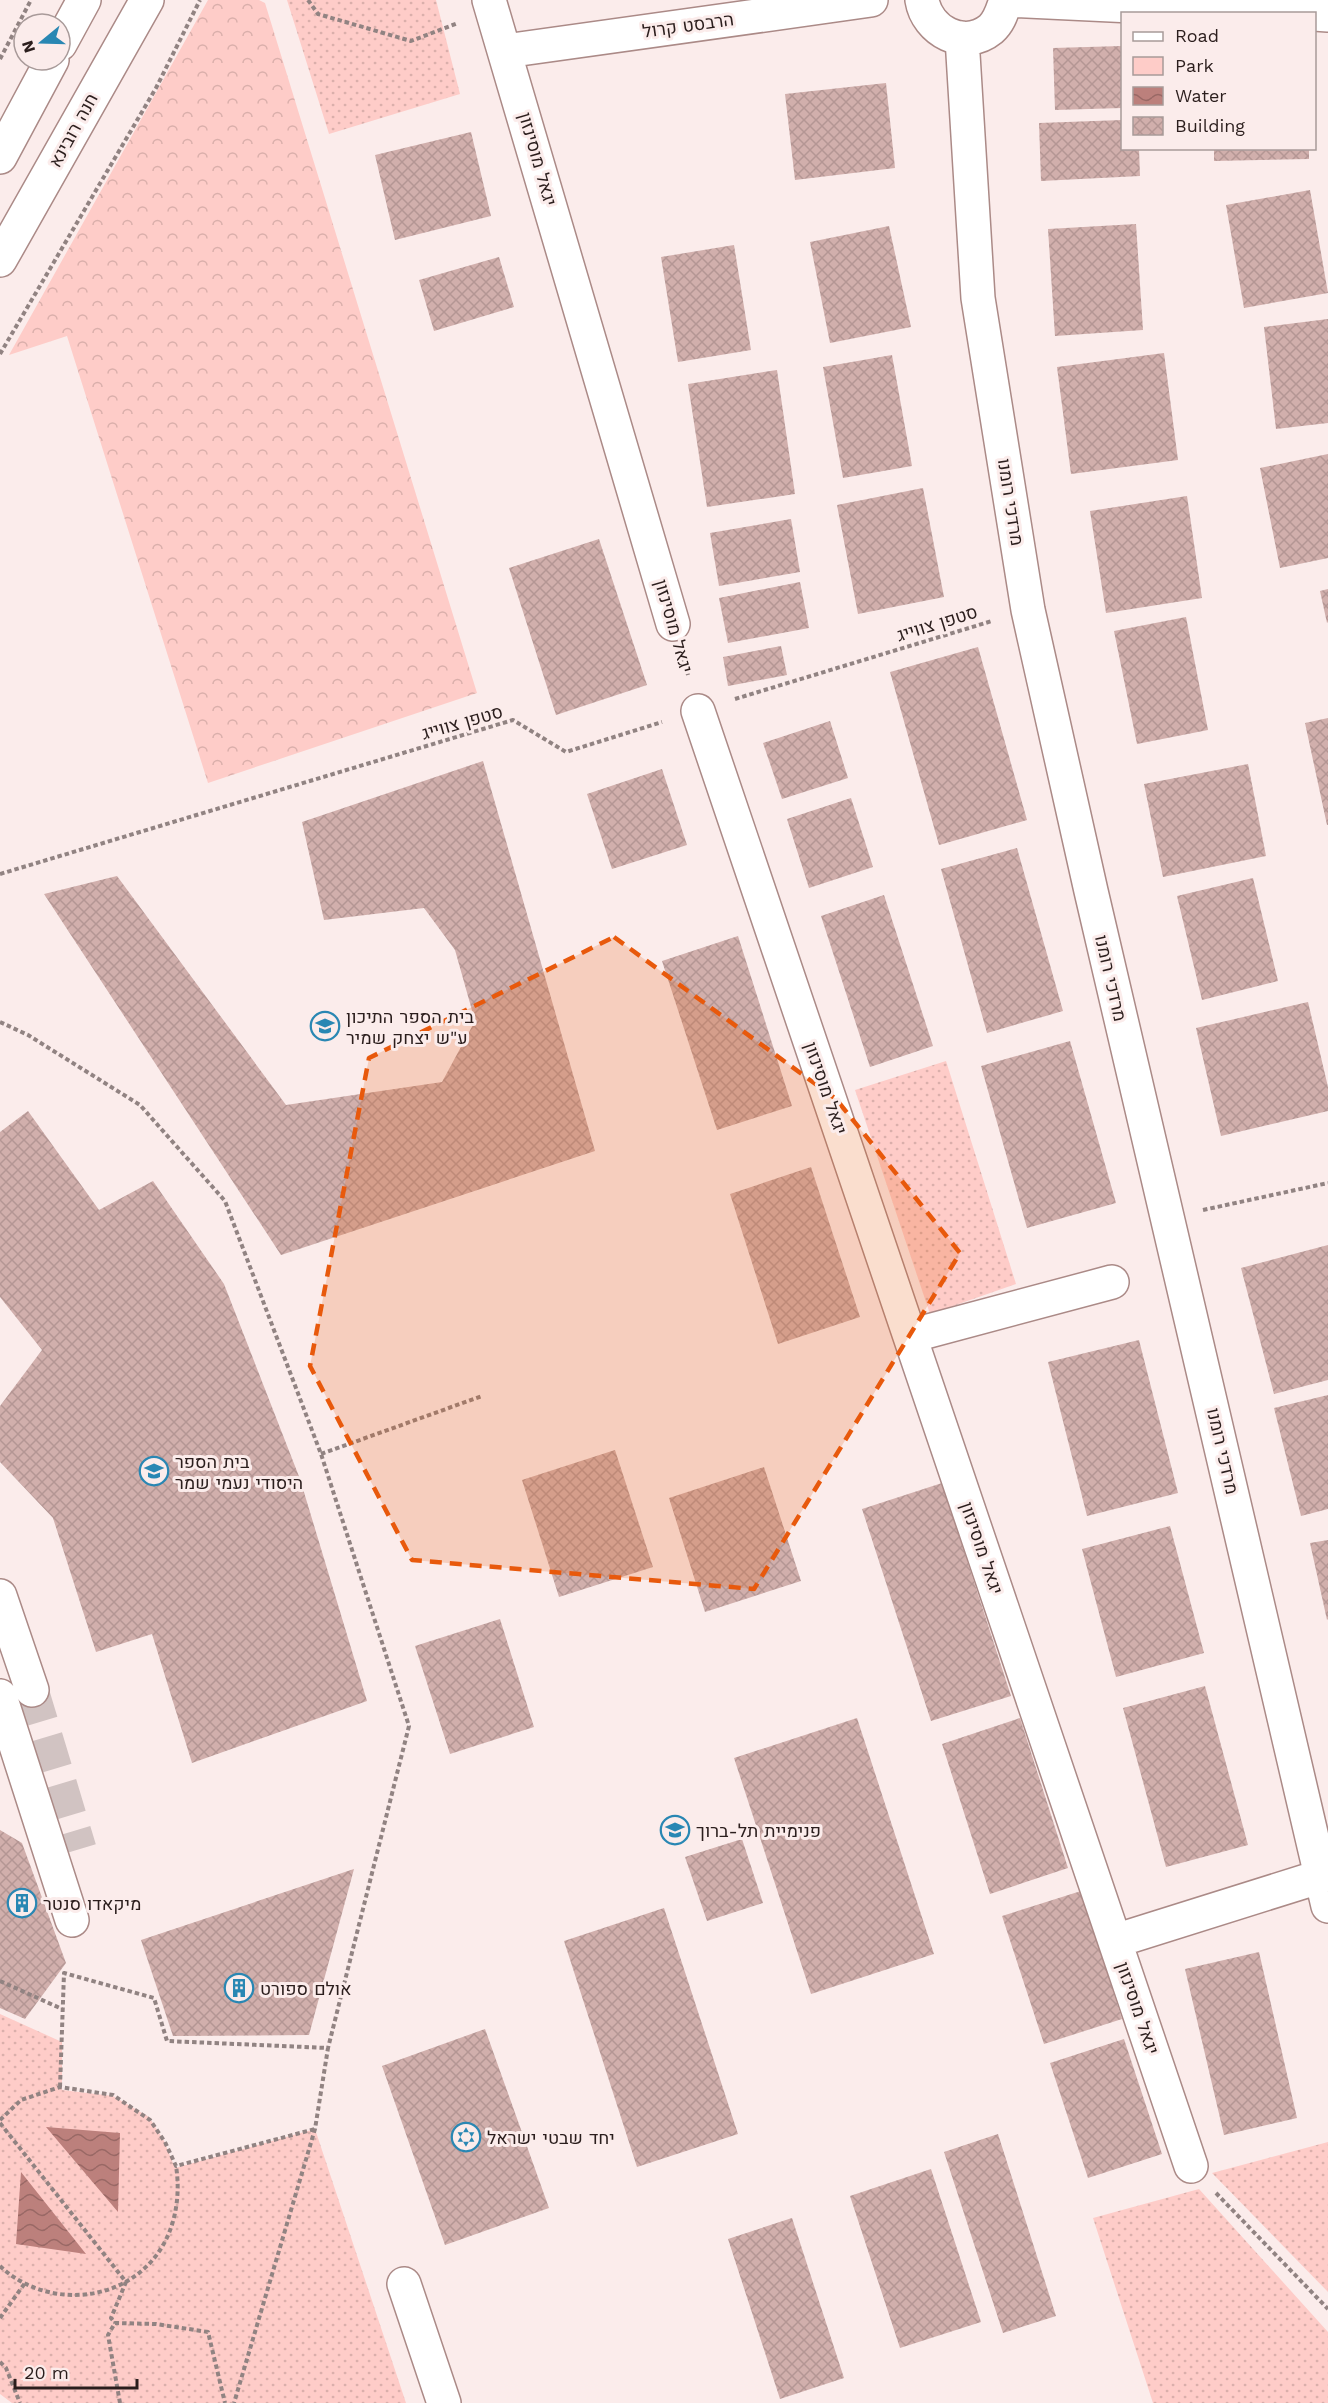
<svg xmlns="http://www.w3.org/2000/svg" width="1328" height="2403" viewBox="0 0 1328 2403" font-family="'Work Sans',Heebo,sans-serif">
	<style>
		.green { fill: url(#green-dots) }
		.forest { fill: url(#forest-crowns) }
		.water { fill: url(#water-waves) }
		.building { fill: url(#building-cross-hatch) }
		.lines { fill: none; stroke-linecap: round; stroke-linejoin: round }
		.minor-tunnel { stroke: #d1c3c2; stroke-width: 33; stroke-dasharray: 33 16; stroke-linecap: butt }
		.minor-casing { stroke: #ab8a87; stroke-width: 36 }
		.path { stroke: #918382; stroke-width: 4; stroke-dasharray: 4.5 3; stroke-linecap: butt }
		.minor { stroke: #fff; stroke-width: 33 }
		.marked { fill: #e8590c; fill-opacity: 0.2; stroke: #e8590c; stroke-width: 4.5; stroke-dasharray: 12 8; stroke-linejoin: round }
		.labels { text-anchor: middle; dominant-baseline: central; stroke-width: 6; stroke-linejoin: round; paint-order: stroke }
		.street-label { font-size: 18px; fill: #2b1e1d; stroke: #fbeceb }
		.poi-label { font-size: 18px; fill: #2b1e1d; stroke: #fbeceb; text-anchor: start }
	</style>
	<defs>
		<pattern id="green-dots" width="8" height="8" patternUnits="userSpaceOnUse" patternTransform="scale(1.5)"><rect width="8" height="8" fill="#feccc8"/><path d="M2 2h.1M6 6h.1" fill="none" stroke="#daafab" stroke-width="1.8" stroke-linecap="round"/></pattern>
		<pattern id="forest-crowns" width="20" height="18" patternUnits="userSpaceOnUse" patternTransform="scale(1.5)"><rect width="20" height="18" fill="#feccc8"/><path d="M2 6a3 3 0 1 1 6 0M12 15a3 3 0 1 1 6 0" fill="none" stroke="#daafab"/></pattern>
		<pattern id="water-waves" width="16" height="10" patternUnits="userSpaceOnUse" patternTransform="scale(1.5)"><rect width="16" height="10" fill="#bc807c"/><path d="M0 5q4-4 8 0t8 0" fill="none" stroke="#996865"/></pattern>
		<pattern id="building-cross-hatch" width="8" height="8" patternUnits="userSpaceOnUse" patternTransform="scale(1.5)"><rect width="8" height="8" fill="#d1afac"/><path d="M0 0l8 8M0 8l8-8" fill="none" stroke="#b49694"/></pattern>
	</defs>
	<rect width="100%" height="100%" fill="#fbeceb"/>
	<path class="green" d="M287 0H436L460 94 329 134Z
		M946 1061 1016 1284 930 1314 855 1090Z
		M0 2014 62 2042V2090L113 2096 149 2117 164 2141 175 2168 315 2129 406 2403H12L0 2394Z
		M1328 2142V2292L1212 2173Z
		M1199 2189 1328 2332V2403H1153L1093 2218Z"/>
	<path class="forest" d="M208 0H259L265 3 477 693 208 783 67 336 9 355Z"/>
	<path class="water" d="M46 2127 120 2133 118 2212Z
		M21 2172 86 2254 16 2244Z"/>
	<path class="building" d="M1122 46V108L1055 110 1053 48Z
		M886 83 895 168 795 180 785 94Z
		M1122 120V148H1139L1140 176 1041 181 1039 123Z
		M471 132 491 216 395 240 375 155Z
		M1214 148H1309V159L1214 161Z
		M1310 190 1328 293 1244 308 1226 205Z
		M1136 224 1143 330 1055 336 1048 229Z
		M889 226 911 327 830 343 810 242Z
		M734 245 751 350 678 362 661 257Z
		M499 257 514 307 434 331 419 280Z
		M1328 319V423L1276 429 1264 327Z
		M1164 353 1178 460 1071 474 1057 367Z
		M892 355 912 466 843 478 823 367Z
		M777 370 795 494 707 507 688 384Z
		M1328 454V558L1280 568 1260 468Z
		M923 488 944 597 858 614 837 505Z
		M1187 496 1202 598 1106 613 1090 511Z
		M791 519 800 572 719 586 710 533Z
		M599 539 647 685 556 715 509 568Z
		M800 582 809 628 728 643 719 598Z
		M1328 589V622L1327 623 1320 591Z
		M1186 617 1208 730 1137 744 1114 631Z
		M781 646 787 675 728 686 723 657Z
		M978 647 1027 820 939 845 890 672Z
		M1328 718V825H1327L1305 723Z
		M830 721 848 778 782 799 763 743Z
		M483 761 595 1151 281 1255 44 894 117 876 286 1105 442 1082 475 1021 455 950 424 908 324 920 302 822Z
		M1248 764 1266 856 1163 877 1144 784Z
		M662 769 687 845 612 869 587 794Z
		M851 798 873 867 809 888 787 819Z
		M1017 848 1063 1011 987 1033 941 869Z
		M1253 878 1278 981 1202 1000 1177 896Z
		M884 895 933 1046 870 1067 821 916Z
		M738 936 792 1106 717 1130 662 961Z
		M1308 1002 1328 1087V1111L1221 1136 1196 1028Z
		M1070 1041 1116 1203 1027 1228 981 1066Z
		M28 1111 99 1210 153 1181 224 1284 300 1479 367 1701 192 1763 152 1634 96 1652 53 1518 0 1462V1406L42 1350 0 1297V1132Z
		M811 1167 860 1317 778 1344 730 1194Z
		M1328 1245V1380L1274 1394 1241 1268Z
		M1139 1340 1178 1493 1087 1516 1048 1362Z
		M1328 1395V1509L1301 1516 1274 1408Z
		M615 1450 653 1567 559 1597 522 1480Z
		M764 1467 801 1581 705 1612 669 1498Z
		M942 1483 1011 1696 931 1721 862 1509Z
		M1170 1526 1204 1653 1116 1677 1082 1549Z
		M1328 1540V1619L1327 1620 1310 1543Z
		M500 1619 534 1727 450 1754 415 1646Z
		M1205 1686 1248 1845 1166 1867 1123 1708Z
		M857 1718 934 1954 811 1994 734 1758Z
		M1020 1718 1068 1868 990 1894 942 1744Z
		M0 1830 22 1843 66 1963 25 2019 0 2008Z
		M742 1839 763 1903 707 1921 685 1857Z
		M354 1869 309 2035 173 2036 141 1940Z
		M1081 1891 1122 2019 1044 2044 1002 1916Z
		M664 1908 738 2134 637 2167 564 1941Z
		M1259 1952 1297 2118 1224 2135 1185 1969Z
		M485 2029 549 2208 445 2245 382 2066Z
		M1124 2039 1162 2154 1088 2178 1050 2063Z
		M998 2134 1056 2316 1003 2333 944 2152Z
		M931 2169 981 2322 900 2348 850 2196Z
		M792 2218 844 2378 780 2399 728 2239Z"/>
	<g class="lines">
		<path class="minor-tunnel" d="M32 1690 80 1849"/>
		<g class="minor-casing">
			<path id="minor" d="M489 0 673 624
				M922 0C927 31 964 51 991 29 1000 21 1002 11 1006 0
				M1006 0 1299 14
				M1314 14 1328 15
				M962 38 978 298 1028 610 1091 891 1328 1906
				M60 44 84 0
				M506 51 871 0
				M0 157 52 60
				M0 260 147 0
				M698 711 1191 2166
				M910 1336 1112 1282
				M0 1596 32 1690
				M0 1696 72 1920
				M1115 1941 1322 1876
				M404 2284 444 2403"/>
		</g>
		<path class="path" d="M308 0 318 14 411 41 458 23
			M0 59 31 0
			M0 354 156 88 200 0
			M683 659 688 675
			M735 699 992 621
			M0 874 513 720 566 752 662 722
			M0 1022 28 1035 140 1105 225 1201 321 1454 409 1726 328 2048
			M1203 1210 1328 1183
			M321 1454 482 1396
			M0 1981 62 2009
			M60 2087 64 1973 154 1998 167 2041 328 2048 315 2129 234 2403
			M0 2120 21 2100 60 2087 113 2095 150 2120 165 2142 176 2166 315 2129
			M0 2123 126 2282 111 2318 115 2323
			M1216 2193 1328 2309
			M0 2266C43 2307 117 2305 155 2257 175 2232 181 2197 176 2166
			M0 2318 25 2283
			M0 2362 6 2368 20 2403
			M120 2403 108 2335 115 2323 156 2324 208 2332 225 2403"/>
		<use href="#minor" class="minor"/>
	</g>
	<path class="marked" d="M614 937 836 1099 960 1253 754 1589 412 1560 310 1366 369 1058Z"/>
	<defs>
		<g id="school-ring" transform="scale(1.5)"><circle r="9.5" fill="#fbeceb" stroke="#2987b3" stroke-width="1.5"/><path d="M0-5L7-2L0 1L-7-2ZM-4 1L0 2.5L4 1V4Q0 6-4 4Z" fill="#2987b3"/></g>
		<g id="building-ring" transform="scale(1.5)"><circle r="9.5" fill="#fbeceb" stroke="#2987b3" stroke-width="1.5"/><path d="M-4-6H4V6H1V3H-1V6H-4ZM-2.5-4.3h1.7v1.8h-1.7ZM.8-4.3h1.7v1.8H.8ZM-2.5-1h1.7V.8h-1.7ZM.8-1h1.7V.8H.8Z" fill="#2987b3"/></g>
		<g id="synagogue-ring" transform="scale(1.5)"><circle r="9.5" fill="#fbeceb" stroke="#2987b3" stroke-width="1.5"/><path d="M0-6.5L5.6 3.2H-5.6ZM0 6.5L5.6-3.2H-5.6Z" fill="#2987b3"/></g>
	</defs>
	<g fill-rule="evenodd">
		<use href="#school-ring" x="325" y="1026"/>
		<use href="#school-ring" x="154" y="1471"/>
		<use href="#school-ring" x="675" y="1830"/>
		<use href="#building-ring" x="22" y="1903"/>
		<use href="#building-ring" x="239" y="1988"/>
		<use href="#synagogue-ring" x="466" y="2137"/>
	</g>
	<g class="labels">
		<g class="street-label">
			<text transform="translate(688 25) rotate(-8)">הרבסט קרול</text>
			<text transform="translate(73 130) rotate(-61)">חנה רובינא</text>
			<text transform="translate(538 159) rotate(74)">יגאל מוסינזון</text>
			<text transform="translate(1011 502) rotate(81)">מרדכי רומנו</text>
			<text transform="translate(937 623) rotate(-17)">סטפן צווייג</text>
			<text transform="translate(674 626) rotate(74)">יגאל מוסינזון</text>
			<text transform="translate(462 722) rotate(-16)">סטפן צווייג</text>
			<text transform="translate(1111 978) rotate(77)">מרדכי רומנו</text>
			<text transform="translate(826 1088) rotate(71)">יגאל מוסינזון</text>
			<text transform="translate(1223 1451) rotate(77)">מרדכי רומנו</text>
			<text transform="translate(982 1548) rotate(71)">יגאל מוסינזון</text>
			<text transform="translate(1138 2008) rotate(71)">יגאל מוסינזון</text>
		</g>
		<g class="poi-label">
			<text x="346" y="1016">בית הספר התיכון<tspan x="346" dy="21">ע"ש יצחק שמיר</tspan></text>
			<text x="175" y="1461">בית הספר<tspan x="175" dy="21">היסודי נעמי שמר</tspan></text>
			<text x="696" y="1830">פנימיית תל-ברוך</text>
			<text x="43" y="1903">מיקאדו סנטר</text>
			<text x="260" y="1988">אולם ספורט</text>
			<text x="487" y="2137">יחד שבטי ישראל</text>
		</g>
	</g>
	<rect x="1121" y="12" width="195" height="138" fill="#fbeceb" stroke="#a89a99" stroke-width="1.5"/>
	<rect x="1133" y="32" width="30" height="9" fill="#ffffff" stroke="#a89a99" stroke-width="1.5"/>
	<text x="1175" y="42" font-size="18" fill="#2b1e1d">Road</text>
	<rect x="1133" y="57" width="30" height="18" fill="#feccc8" stroke="#a89a99" stroke-width="1.5"/>
	<text x="1175" y="72" font-size="18" fill="#2b1e1d">Park</text>
	<rect x="1133" y="87" width="30" height="18" fill="url(#water-waves)" stroke="#a89a99" stroke-width="1.5"/>
	<text x="1175" y="102" font-size="18" fill="#2b1e1d">Water</text>
	<rect x="1133" y="117" width="30" height="18" fill="url(#building-cross-hatch)" stroke="#a89a99" stroke-width="1.5"/>
	<text x="1175" y="132" font-size="18" fill="#2b1e1d">Building</text>
	<g transform="translate(42 42) rotate(251)"><circle r="28" fill="#fbeceb" stroke="#a89a99" stroke-width="1.5"/>
	<path d="M0-4.5L10 22L0 15L-10 22Z" fill="#2987b3"/>
	<text y="-9" font-size="16" font-weight="bold" text-anchor="middle" fill="#2b1e1d">N</text>
	</g>
	<path d="M15 2379v9h122v-9" fill="none" stroke="#2b1e1d" stroke-width="3"/>
	<text x="24" y="2379" font-size="18" fill="#2b1e1d" stroke="#fbeceb" stroke-width="4.5" paint-order="stroke">20 m</text>
</svg>
